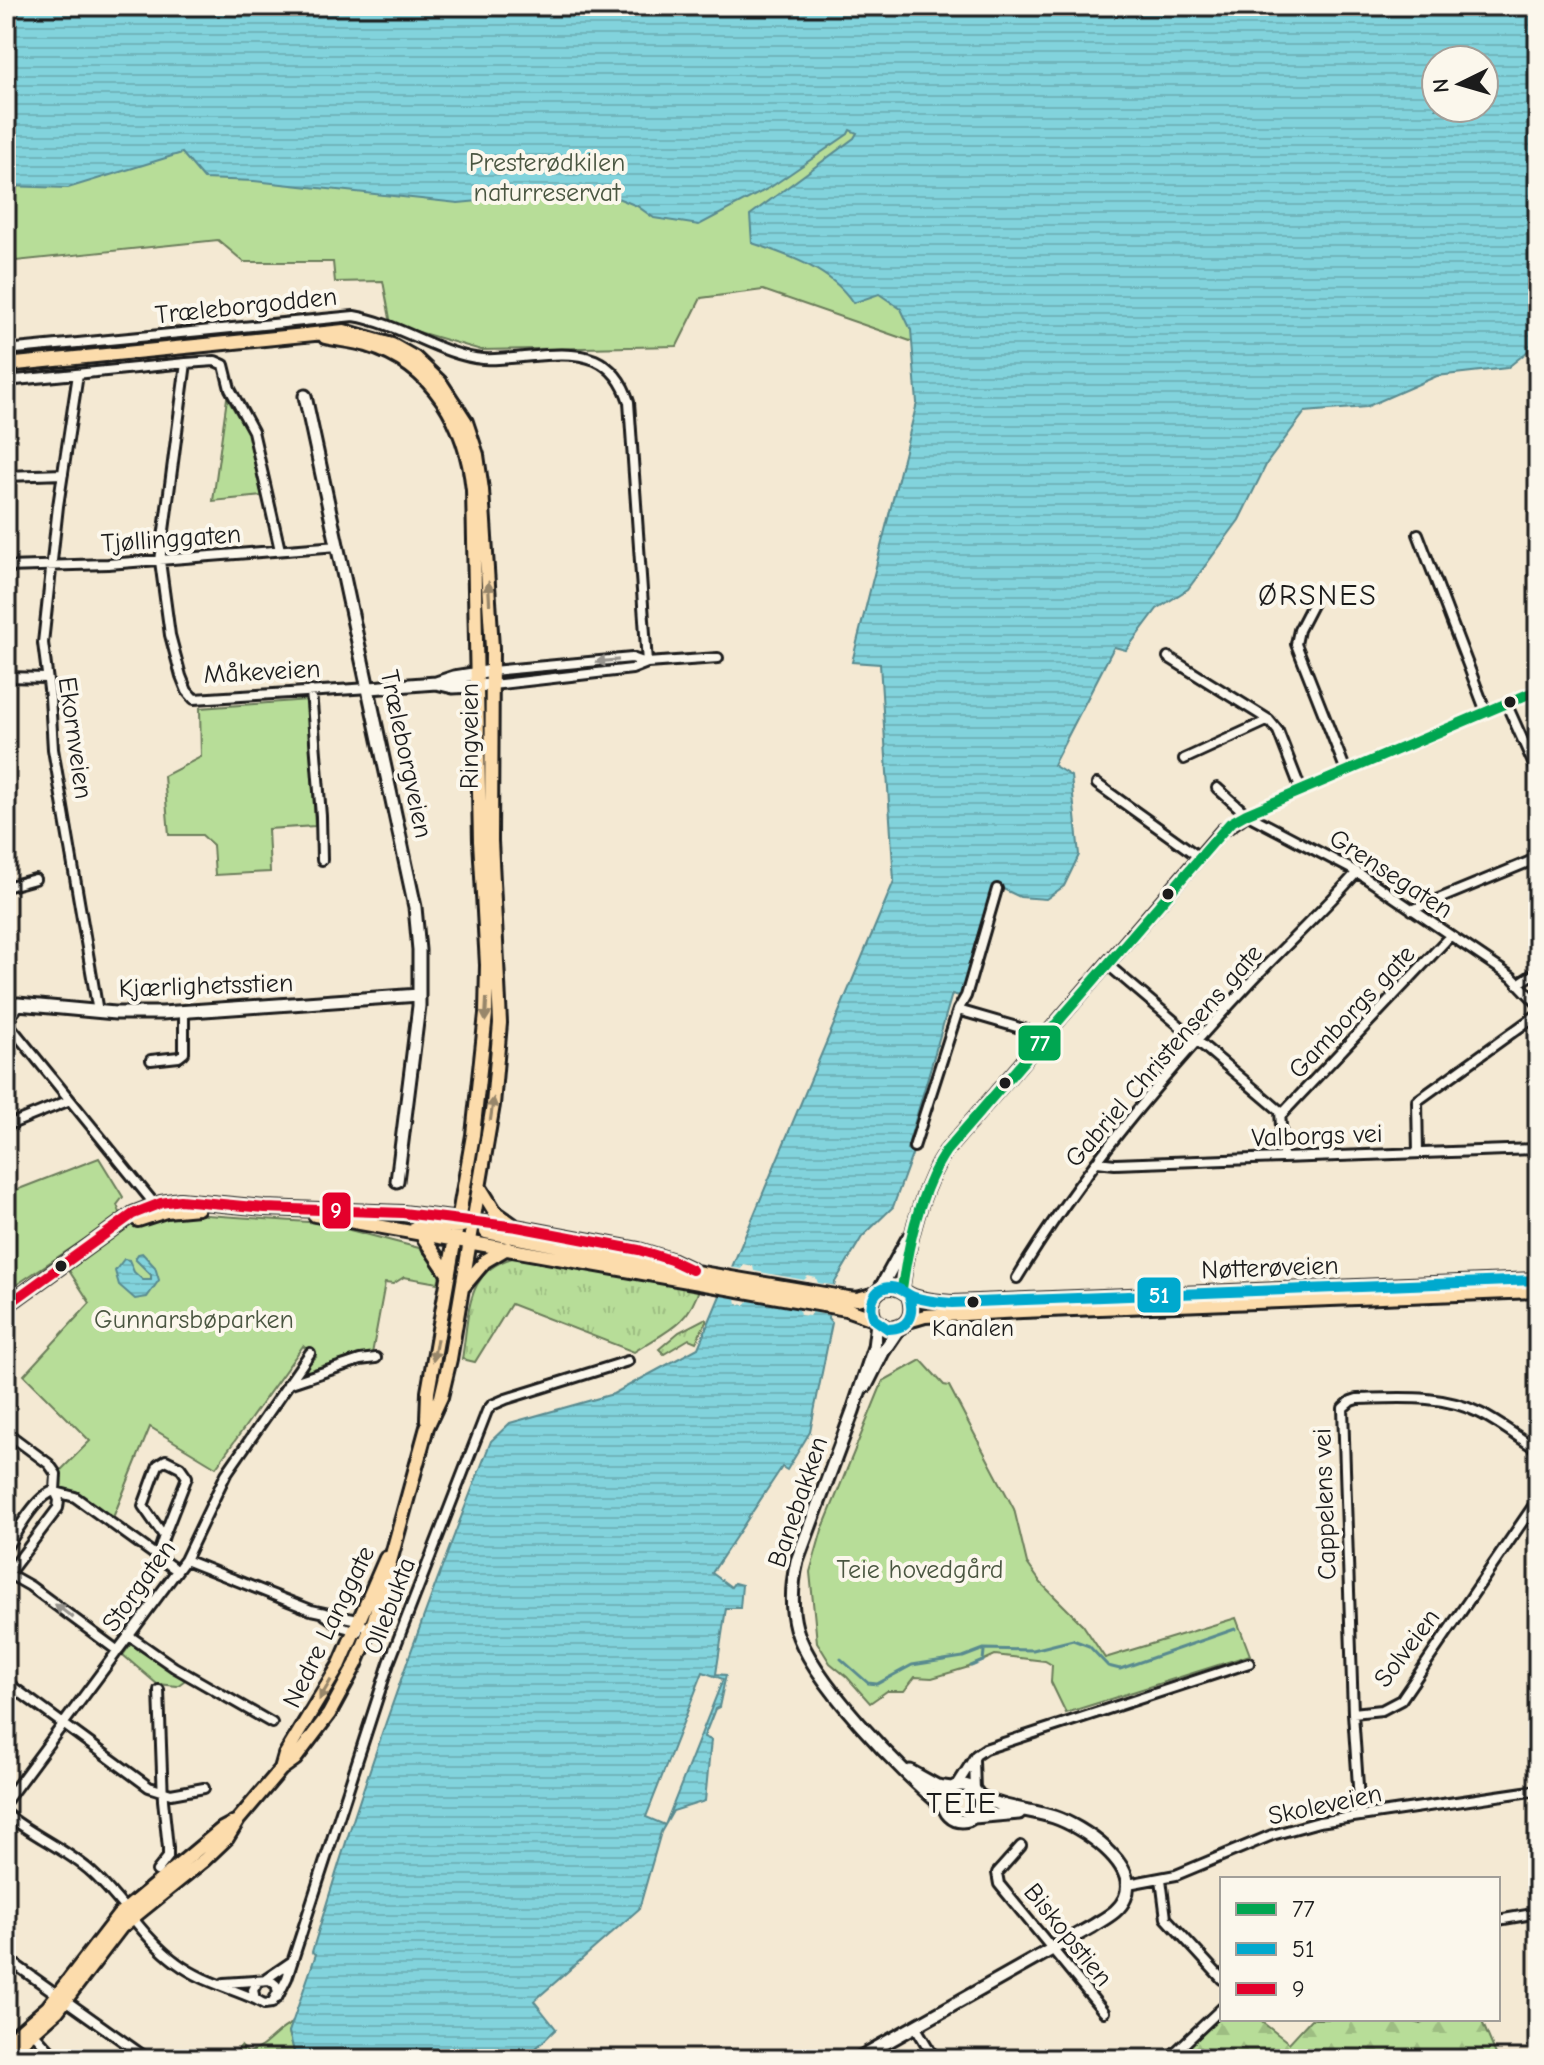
<svg xmlns="http://www.w3.org/2000/svg" width="1544" height="2065" viewBox="0 0 1544 2065" font-family="'Comic Neue',sans-serif">
	<style>
		.grass { fill: url(#grass-tufts); stroke: #6a7c5a; stroke-width: 2 }
		.forest { fill: url(#forest-firs); stroke: #6a7c5a; stroke-width: 2 }
		.park { fill: #b7dd98; stroke: #6a7c5a; stroke-width: 2 }
		.water { fill: url(#water-rules); stroke: #598a8f; stroke-width: 2; fill-rule: evenodd }
		.pier { fill: #f4e9d3 }
		.lines { fill: none; stroke-linecap: round; stroke-linejoin: round }
		.stream { stroke: #598a8f; stroke-width: 3 }
		.street-casing { stroke: #1c1c1c; stroke-width: 14 }
		.secondary-casing { stroke: #1c1c1c; stroke-width: 17 }
		.primary-casing { stroke: #1c1c1c; stroke-width: 18 }
		.street { stroke: #fbf7ec; stroke-width: 8 }
		.secondary { stroke: #fbf7ec; stroke-width: 11 }
		.primary { stroke: #fcdcac; stroke-width: 12 }
		.bus-1-casing { stroke: #fbf7ec; stroke-width: 16 }
		.bus-2-casing { stroke: #fbf7ec; stroke-width: 16 }
		.bus-3-casing { stroke: #fbf7ec; stroke-width: 16 }
		.bus-1 { stroke: #00a651; stroke-width: 10 }
		.bus-2 { stroke: #00a9ce; stroke-width: 10 }
		.bus-3 { stroke: #e4002b; stroke-width: 10 }
		.oneway { fill: #97866b }
		.oneway2 { fill: #97948e }
		.bus-dot { fill: #1c1c1c; stroke: #fbf7ec; stroke-width: 3 }
		.labels { text-anchor: middle; dominant-baseline: central; stroke-width: 8; stroke-linejoin: round; paint-order: stroke }
		.bus-label { font-size: 24px; fill: #1c1c1c; stroke: #fbf7ec }
		.park-label { font-size: 26px; fill: #4a5641; stroke: #fbf7ec }
		.street-label { font-size: 26px; fill: #1c1c1c; stroke: #fbf7ec }
		.quarter-label { font-size: 30px; letter-spacing: 2px; fill: #1c1c1c; stroke: #fbf7ec }
		.line-badge { stroke: #fbf7ec; stroke-width: 3 }
		.badge-label { font-size: 22px; text-anchor: middle; font-weight: bold; fill: #fff }
	</style>
	<defs>
		<pattern id="grass-tufts" width="24" height="20" patternUnits="userSpaceOnUse" patternTransform="scale(2)"><rect width="24" height="20" fill="#b7dd98"/><path d="M3 7l-1-3M5 7V3M7 7l1-3M15 17l-1-3M17 17v-4M19 17l1-3" fill="none" stroke="#9dbd82"/></pattern>
		<pattern id="forest-firs" width="22" height="20" patternUnits="userSpaceOnUse" patternTransform="scale(2)"><rect width="22" height="20" fill="#b7dd98"/><path d="M5 1l3.5 6h-7zM16 11l3.5 6h-7z" fill="#9dbd82"/></pattern>
		<pattern id="water-rules" width="6" height="5" patternUnits="userSpaceOnUse" patternTransform="scale(2)"><rect width="6" height="5" fill="#82d3dc"/><path d="M0 2.5h6" fill="none" stroke="#70b5bc"/></pattern>
	</defs>
	<rect width="100%" height="100%" fill="#f4e9d3"/>
	<filter id="ink" filterUnits="userSpaceOnUse"><feTurbulence type="fractalNoise" baseFrequency=".0125" numOctaves="2"/><feDisplacementMap in="SourceGraphic" scale="16" xChannelSelector="R" yChannelSelector="G"/><feConvolveMatrix kernelMatrix="1 2 1 2 8 2 1 2 1" color-interpolation-filters="sRGB"/></filter>
	<g filter="url(#ink)">
		<path class="grass" d="M521 1256 700 1286C689 1325 666 1331 634 1352L511 1304 475 1362 462 1359C470 1312 464 1266 521 1256Z
			M704 1319 707 1320 696 1342 689 1339 664 1354 659 1349 679 1332Z"/>
		<path class="forest" d="M1222 2012V2019H1258L1289 2043 1311 2019H1407L1421 2024 1427 2019H1481L1498 2059H1176Z"/>
		<path class="park" d="M6 6H928L919 344 763 290 701 298 677 346 481 350 391 324 383 281 335 282 333 262H244L218 240 16 261 14 249 6 250Z
			M227 398 248 433 262 496 213 501Z
			M308 700 315 826 268 829 270 872 215 875 213 845 202 835H169L164 776 201 757 200 708Z
			M99 1158 123 1197 117 1205 121 1215 7 1291 6 1194Z
			M162 1212 323 1223 419 1248 431 1260 440 1275 438 1283 404 1277 393 1284 385 1283 372 1354 306 1373 307 1366 316 1357 303 1346 216 1467 150 1427 112 1520 57 1490V1474L90 1441 24 1375 90 1303 66 1266 128 1226Z
			M921 1360 944 1385 949 1386 1014 1509 1027 1563 1041 1583 1083 1625 1105 1658 1236 1618 1250 1655 1066 1713 1051 1682 1052 1665 1045 1661 995 1655 969 1667 932 1678 915 1677 904 1691H887L870 1703 847 1677 830 1663 817 1642 810 1572 822 1530 883 1381Z
			M133 1641 164 1666 188 1678 177 1686 157 1684 123 1655Z
			M293 2023 289 2032 296 2059H229L241 2046 248 2053C268 2047 275 2030 293 2023Z"/>
		<path class="water" d="M6 6H1538V343L1507 368 1437 376 1366 407 1305 412 1267 463 1239 520 1188 589 1157 609 1126 650 1114 647 1053 765 1071 776 1079 855 1064 886 1046 899 1020 897 997 886 963 997 952 994 907 1149 913 1152 893 1207 862 1237 835 1282 828 1318 832 1323 810 1432 787 1470 782 1467 712 1573 731 1587 734 1583 742 1585 740 1608H726L716 1674 726 1675 719 1707 715 1709 704 1737 711 1740 705 1801 673 1811 661 1832 639 1909 534 2001 556 2029 525 2059H296L289 2032 316 1954 312 1952C364 1777 423 1611 491 1441L510 1423 613 1394 698 1348 894 881 880 664 852 662 917 403 911 330 901 309 879 294 853 303C832 270 788 255 752 243L750 215 854 138 857 133 850 130 848 134 771 187 699 225 654 218 637 206 598 190 458 203 254 181 204 179 182 153 68 188 6 186ZM1436 60H1484V108H1436ZM703 1672 723 1679 665 1825 646 1817Z
			M142 1253 155 1267 159 1280 147 1297 135 1299 119 1285 115 1271 124 1259 129 1260 134 1272 143 1280H151V1275L135 1259 138 1254Z"/>
		<path class="pier" d="M744 1264 753 1266 754 1271 804 1280 808 1276 816 1278 818 1283 838 1286 833 1316 812 1312 809 1316 800 1315 799 1309 749 1300 745 1305 737 1304 736 1298 716 1295 728 1267 741 1269Z"/>
		<g class="lines">
			<path class="stream" d="M841 1659 868 1683 877 1684 912 1665 963 1657 984 1649 1033 1650 1073 1640 1089 1646 1108 1666 1120 1669 1235 1629
				M971 1666 983 1661 984 1651"/>
			<g class="street-casing">
				<path id="street" d="M6 350 354 316C398 323 443 356 483 359 517 361 564 347 595 360 613 368 623 383 629 402L647 663
					M186 363 160 561 170 635 181 676 187 691 194 699 370 688
					M78 374 58 506 43 643 50 697 53 749 98 1012
					M6 381 186 363 215 361 224 365 230 389 253 431 280 550
					M6 476 63 474
					M1418 534 1486 712
					M6 567 108 564 338 546
					M1313 603 1299 630 1296 644 1346 771
					M1168 657 1269 720 1278 731 1301 790
					M492 671 632 658 646 663
					M6 677 46 678
					M492 685 632 669 647 663 718 658
					M311 691 321 816 322 860
					M1506 703 1538 774
					M1184 759 1269 720
					M1097 784 1199 857
					M1217 788 1246 814 1357 872 1512 977 1538 1004
					M1246 814 1538 690
					M6 887 35 879
					M1412 910 1538 858
					M1107 964 1280 1111 1283 1157
					M1518 984 1538 971
					M958 1010 1027 1030 1041 1040
					M6 1021 156 1206
					M151 1060 179 1057 184 1053V1013
					M1282 1114 1450 936
					M6 1126 70 1100
					M914 1147 958 1010 966 996 997 889
					M1418 1153 1417 1101 1538 1014
					M1097 1162 1115 1164 1538 1149
					M1017 1278C1081 1172 1163 1076 1247 986 1283 947 1322 912 1357 872
					M288 1384 360 1360 376 1358
					M6 1432 49 1464 56 1474 55 1491 59 1500 58 1508 6 1577
					M56 1492 75 1497 172 1567
					M6 1548C17 1532 37 1494 55 1491
					M157 1557 164 1536 143 1506 158 1465 166 1460 180 1467 187 1477 164 1536
					M185 1560 311 1610 358 1620 370 1632
					M7 1573 30 1586 118 1651
					M325 1615 343 1627 358 1631
					M128 1635 174 1667 272 1723
					M6 1682 149 1787 171 1794 204 1788
					M1353 1713 1343 1408 1351 1401 1357 1399C1400 1398 1441 1394 1480 1413 1500 1423 1519 1438 1538 1450
					M974 1760 975 1790
					M957 1785 976 1755 985 1749 1249 1663
					M6 1801 185 1560 226 1474 310 1353
					M6 1814C32 1835 63 1848 88 1869 121 1897 142 1938 177 1963 201 1981 228 1987 255 1999
					M1360 1815 1353 1713 1382 1710 1401 1700 1538 1499
					M1021 1846 997 1873 999 1884 1104 2012
					M157 1871 168 1857V1848L163 1800 159 1690
					M1161 1879 1166 1918 1222 1979
					M1128 1884 1176 1875 1272 1835 1319 1822 1538 1790
					M1498 1920 1538 1913
					M6 1958 148 2059
					M266 1979 291 1962
					M224 1983 270 1980 276 1985 278 1992 272 2003 264 2004 255 1999 253 1990 258 1981
					M277 1998 287 1978 389 1663 487 1411 492 1405 506 1399 628 1361
					M915 2026 935 2059
					M30 2029 50 2051 52 2059
					M1168 2059 1222 2008"/>
			</g>
			<g class="secondary-casing">
				<path id="secondary" d="M305 396 415 907 419 950V1006L397 1181
					M436 683 453 687 492 685
					M370 688 436 683 454 677 492 671
					M9 1024V1016L18 1004 115 1013H162L419 995
					M902 1289C908 1244 921 1188 946 1151L1222 831 1246 814
					M879 1291 908 1238
					M877 1323 874 1347 853 1411 797 1561C792 1583 790 1606 796 1628 810 1679 903 1774 945 1808
					M866 1386 883 1352 900 1327
					M910 1771 937 1786 951 1788
					M944 1803a18 18 0 1 1 36 0a18 18 0 1 1-36 0Z
					M974 1817 1019 1813
					M857 2059 1093 1926C1105 1918 1119 1912 1125 1898 1140 1864 1081 1826 1054 1817 1029 1809 1002 1809 978 1795"/>
			</g>
			<g class="primary-casing">
				<path id="primary" d="M325 337C339 340 353 341 367 345 434 365 466 424 473 490L480 841 487 965 486 1014 473 1135 428 1392 427 1420
					M6 365 344 331 392 345 415 358 440 382 466 422 477 455 482 490 492 648 491 841 500 1023 493 1105 450 1359 441 1397 427 1427 374 1620 356 1664 329 1714 295 1759 281 1769 238 1820 227 1838 204 1860 121 1927 57 2011 6 2056
					M479 1186 495 1212 516 1227
					M315 1215 846 1309 874 1319
					M138 1220 166 1211 198 1208
					M416 1227 462 1226
					M486 1232 678 1269 848 1298 857 1299 876 1294
					M421 1234 448 1274
					M464 1286 485 1261 507 1248
					M909 1296C915 1314 909 1329 888 1329L874 1319C868 1305 873 1287 891 1287 901 1287 905 1294 914 1297 926 1301 939 1302 952 1303L1538 1280
					M6 1306 133 1214 161 1203 180 1200 265 1208 403 1213 517 1227 639 1250 671 1260 692 1270
					M908 1321 925 1316 1022 1311 1538 1291
					M281 1769 285 1755 340 1664 386 1558
					M6 2043 48 2007 119 1915 222 1829 235 1822"/>
			</g>
			<use href="#street" class="street"/>
			<use href="#secondary" class="secondary"/>
			<use href="#primary" class="primary"/>
			<g class="bus-1-casing">
				<path id="bus-1" d="M902 1289C908 1244 921 1188 946 1151L1230 823 1246 814 1538 690"/>
			</g>
			<g class="bus-2-casing">
				<path id="bus-2" d="M909 1296C915 1314 909 1329 888 1329L874 1319C868 1305 873 1287 891 1287 901 1287 905 1294 914 1297 926 1301 939 1302 952 1303L1538 1280"/>
			</g>
			<g class="bus-3-casing">
				<path id="bus-3" d="M6 1306 133 1214 161 1203 180 1200 265 1208 403 1213 517 1227 639 1250 671 1260 692 1270"/>
			</g>
			<use href="#bus-1" class="bus-1"/>
			<use href="#bus-2" class="bus-2"/>
			<use href="#bus-3" class="bus-3"/>
		</g>
		<defs><path id="oneway-solid" d="M-6-.8H1V-3.2L6.5 0L1 3.2V.8H-6Z" transform="scale(2)"/></defs>
		<g class="oneway">
			<use href="#oneway-solid" transform="translate(489 593) rotate(-93)"/>
			<use href="#oneway-solid" transform="translate(486 1010) rotate(93)"/>
			<use href="#oneway-solid" transform="translate(492 1109) rotate(-82)"/>
			<use href="#oneway-solid" transform="translate(435 1350) rotate(100)"/>
			<use href="#oneway-solid" transform="translate(325 1690) rotate(120)"/>
		</g>
		<g class="oneway2">
			<use href="#oneway-solid" transform="translate(607 661) rotate(175)"/>
			<use href="#oneway-solid" transform="translate(64 1611) rotate(-143)"/>
		</g>
	</g>
	<g class="bus-dot">
		<circle cx="1510" cy="702" r="7"/>
		<circle cx="1168" cy="894" r="7"/>
		<circle cx="1005" cy="1083" r="7"/>
		<circle cx="61" cy="1266" r="7"/>
		<circle cx="973" cy="1302" r="7"/>
	</g>
	<g class="labels">
		<g class="bus-label">
			<text x="973" y="1328">Kanalen</text>
		</g>
		<g class="park-label">
			<text x="547" y="163">Presterødkilen<tspan x="547" dy="30">naturreservat</tspan></text>
			<text x="194" y="1320">Gunnarsbøparken</text>
			<text x="920" y="1570">Teie hovedgård</text>
		</g>
		<g class="street-label">
			<text transform="translate(246 306) rotate(-6)">Træleborgodden</text>
			<text transform="translate(171 539) rotate(-4)">Tjøllinggaten</text>
			<text transform="translate(262 672) rotate(-3)">Måkeveien</text>
			<text transform="translate(470 736) rotate(-90)">Ringveien</text>
			<text transform="translate(75 738) rotate(82)">Ekornveien</text>
			<text transform="translate(406 754) rotate(78)">Træleborgveien</text>
			<text transform="translate(1391 874) rotate(33)">Grensegaten</text>
			<text transform="translate(206 986) rotate(-2)">Kjærlighetsstien</text>
			<text transform="translate(1352 1012) rotate(-47)">Gamborgs gate</text>
			<text transform="translate(1164 1056) rotate(-49)">Gabriel Christensens gate</text>
			<text transform="translate(1317 1136) rotate(-2)">Valborgs vei</text>
			<text transform="translate(1270 1268) rotate(-2)">Nøtterøveien</text>
			<text transform="translate(798 1502) rotate(-71)">Banebakken</text>
			<text transform="translate(1325 1504) rotate(-92)">Cappelens vei</text>
			<text transform="translate(139 1586) rotate(-54)">Storgaten</text>
			<text transform="translate(390 1606) rotate(-69)">Ollebukta</text>
			<text transform="translate(329 1627) rotate(-64)">Nedre Langgate</text>
			<text transform="translate(1407 1648) rotate(-53)">Solveien</text>
			<text transform="translate(1325 1805) rotate(-12)">Skoleveien</text>
			<text transform="translate(1068 1935) rotate(51)">Biskopstien</text>
		</g>
		<g class="quarter-label">
			<text x="1318" y="595">ØRSNES</text>
			<text x="962" y="1803">TEIE</text>
		</g>
	</g>
	<g class="line-badge">
		<rect x="1017" y="1024" width="45" height="38" rx="8" fill="#00a651"/>
		<rect x="321" y="1191" width="31" height="39" rx="8" fill="#e4002b"/>
		<rect x="1136" y="1276" width="46" height="38" rx="8" fill="#00a9ce"/>
	</g>
	<g class="badge-label">
		<text x="1040" y="1051">77</text>
		<text x="336" y="1218">9</text>
		<text x="1159" y="1303">51</text>
	</g>
	<rect width="1544" height="2065" fill="none" stroke="#fbf7ec" stroke-width="32"/>
	<rect x="16" y="16" width="1512" height="2033" fill="none" stroke="#1c1c1c" stroke-width="3" filter="url(#ink)"/>
	<rect x="1220" y="1877" width="280" height="144" fill="#fbf7ec" stroke="#a29f99" stroke-width="2"/>
	<rect x="1236" y="1903" width="40" height="12" fill="#00a651" stroke="#a29f99" stroke-width="2"/>
	<text x="1292" y="1917" font-size="24" fill="#1c1c1c">77</text>
	<rect x="1236" y="1943" width="40" height="12" fill="#00a9ce" stroke="#a29f99" stroke-width="2"/>
	<text x="1292" y="1957" font-size="24" fill="#1c1c1c">51</text>
	<rect x="1236" y="1983" width="40" height="12" fill="#e4002b" stroke="#a29f99" stroke-width="2"/>
	<text x="1292" y="1997" font-size="24" fill="#1c1c1c">9</text>
	<g transform="translate(1460 84) rotate(265)"><circle r="38" fill="#fbf7ec" stroke="#a29f99" stroke-width="2"/>
	<path d="M0-6L14 30L0 20L-14 30Z" fill="#1c1c1c"/>
	<text y="-12" font-size="22" font-weight="bold" text-anchor="middle" fill="#1c1c1c">N</text>
	</g>
</svg>
